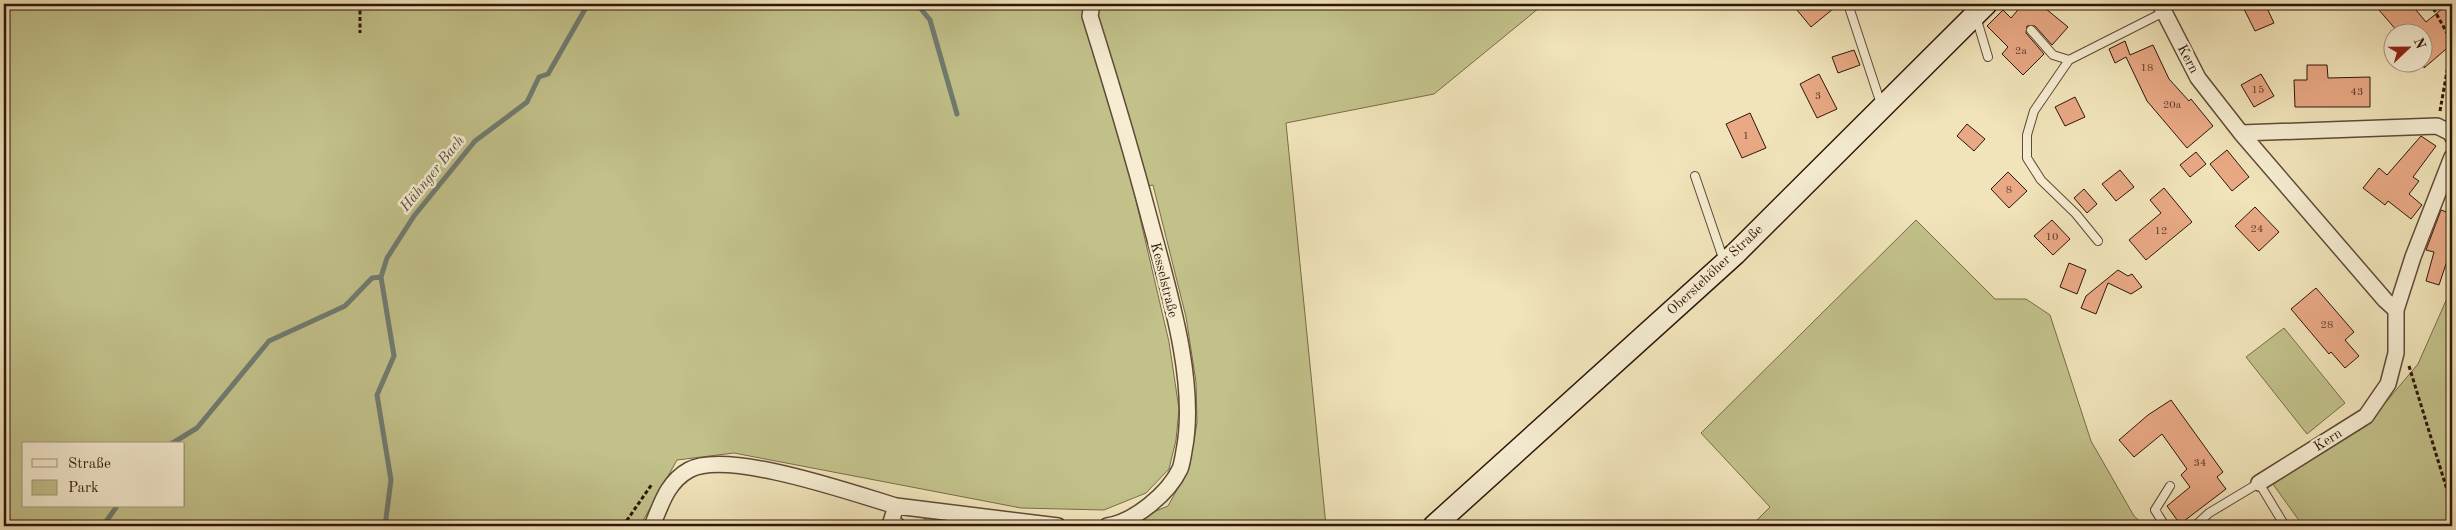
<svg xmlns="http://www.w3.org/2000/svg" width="2456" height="530" viewBox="0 0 2456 530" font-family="'Old Standard TT',serif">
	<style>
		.green { fill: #c2c18a; stroke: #786c4a; fill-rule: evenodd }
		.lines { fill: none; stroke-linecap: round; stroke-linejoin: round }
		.stream { stroke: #707b70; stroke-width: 5 }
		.building { fill: #e9a985; stroke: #2f160b }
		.lane-casing { stroke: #604a37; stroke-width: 10 }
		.street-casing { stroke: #604a37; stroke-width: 18 }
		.secondary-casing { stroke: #2f160b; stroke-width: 24 }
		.path { stroke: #2f160b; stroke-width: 3; stroke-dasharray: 4 2.5; stroke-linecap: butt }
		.lane { stroke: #f6edd2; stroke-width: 8 }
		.street { stroke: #f6edd2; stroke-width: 15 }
		.secondary { stroke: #f6edd2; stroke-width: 21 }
		.labels { text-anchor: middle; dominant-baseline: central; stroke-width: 5; stroke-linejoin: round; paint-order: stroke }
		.number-label { font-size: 11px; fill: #5e3b2a }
		.street-label { font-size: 14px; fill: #2f160b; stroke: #f6edd2 }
		.water-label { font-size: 15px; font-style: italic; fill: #555146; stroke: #f6edd2 }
	</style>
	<rect width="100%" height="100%" fill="#f1e4ba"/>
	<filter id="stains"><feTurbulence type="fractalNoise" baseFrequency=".004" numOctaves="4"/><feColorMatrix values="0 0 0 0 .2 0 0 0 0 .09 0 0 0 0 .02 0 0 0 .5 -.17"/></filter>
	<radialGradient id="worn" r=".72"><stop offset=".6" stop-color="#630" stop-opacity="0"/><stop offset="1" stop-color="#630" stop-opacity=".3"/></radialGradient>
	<path class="green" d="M4 4H1544L1434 94 1286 123 1326 526H1120L1168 506 1189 468 1197 423 1196 382 1186 317 1153 185 1133 188 1169 342 1179 409 1176 440 1169 469 1146 493 1104 510 1021 508 734 453 677 460 640 526H4ZM24 444H184V506H24Z
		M1916 220 1995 299H2026L2050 315 2091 441 2134 516 2145 526H1751L1770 507 1701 433Z
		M2452 287V526H2303L2270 480 2364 421 2386 402 2418 364Z
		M2284 328 2345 403 2307 434 2246 357Z
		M918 514 1044 526H934Z"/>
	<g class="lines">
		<path class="stream" d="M917 4 930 20 957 114
			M171 444 197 428 269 341 345 306 372 278 381 277
			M103 526 117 506
			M385 526 391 480 377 395 394 356 381 277 387 258 414 216 475 141 527 102 539 77 548 74 588 4"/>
	</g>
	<path class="building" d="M1792 4H1839L1811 27Z
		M2023 4H2040L2068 27 2052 45 2035 26H2027L2026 33 2044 54 2023 75 2002 54 2008 47 1987 26 2003 10 2011 18Z
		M2251 4H2265L2274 23 2255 31 2243 7Z
		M2386 4H2411L2426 22 2448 4H2452V44L2424 68V32H2398L2379 10Z
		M2125 41 2130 55 2153 45 2169 79 2189 101 2191 99 2213 126 2187 148 2147 101 2126 57 2115 63 2109 49Z
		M1854 50 1860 65 1838 73 1832 57Z
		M2307 65H2327L2328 78 2370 77V107H2295L2294 80H2307Z
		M1819 74 1837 109 1817 118 1800 84Z
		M2261 74 2274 96 2254 107 2241 85Z
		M2075 97 2085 117 2065 126 2055 107Z
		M1750 113 1766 148 1742 158 1726 124Z
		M1967 124 1985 139 1974 151 1957 136Z
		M2421 136 2436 146 2413 177 2419 181 2409 194 2422 205 2411 219 2388 201 2385 205 2363 188 2379 168 2387 175Z
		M2227 150 2249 177 2232 191 2210 164Z
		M2196 152 2206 164 2190 177 2180 165Z
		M2120 170 2134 187 2116 201 2102 184Z
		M2008 172 2027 191 2009 208 1991 189Z
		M2164 188 2192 222 2146 260 2129 240 2161 213 2150 200Z
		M2084 189 2097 204 2087 213 2074 198Z
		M2255 207 2279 232 2259 251 2235 226Z
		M2441 210 2452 214V246L2439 285 2426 281 2434 252 2426 250Z
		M2052 220 2070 239 2053 255 2034 236Z
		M2069 263 2086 270 2077 294 2060 287Z
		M2118 270 2128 276 2132 274 2142 287 2131 294 2108 283 2096 314 2081 308 2086 296Z
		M2316 288 2354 332 2345 340 2359 356 2345 368 2331 352 2329 354 2291 309Z
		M2171 400 2223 472 2217 477 2226 489 2180 524 2167 506 2190 487 2181 475 2187 469 2162 434 2134 457 2119 440 2148 415Z"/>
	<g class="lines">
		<g class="lane-casing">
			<path id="lane" d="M1848 4 1881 104
				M1976 17 1988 57
				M2031 30 2053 55 2069 60 2164 12
				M2069 60 2034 111 2027 135V158L2041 180 2076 214 2098 241
				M1695 176 1724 261
				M2165 526 2155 510 2170 486
				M2195 526 2209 513 2259 483 2285 526"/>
		</g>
		<g class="street-casing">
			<path id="street" d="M1092 4 1090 16C1111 83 1131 149 1149 217 1167 285 1198 381 1184 451 1183 457 1182 464 1180 469 1168 494 1134 522 1107 526
				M2160 4 2198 78 2241 133 2385 300 2396 310
				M2241 133 2437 126 2451 133 2452 136
				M2259 483 2366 416 2388 384 2396 353V310L2413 257 2452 157
				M652 526C661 505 667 482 689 470 727 449 852 493 896 506
				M898 526 891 522 896 506 1058 526"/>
		</g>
		<g class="secondary-casing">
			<path id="secondary" d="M1434 526 1735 254 1986 4"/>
		</g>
		<path class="path" d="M360 4V33
			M2435 4 2432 6 2452 42
			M2440 111 2452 43
			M2409 366 2452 506
			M623 526 652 484"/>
		<use href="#lane" class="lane"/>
		<use href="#street" class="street"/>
		<use href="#secondary" class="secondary"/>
	</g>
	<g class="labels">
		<g class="number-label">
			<text x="2021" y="51">2a</text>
			<text x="2147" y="68">18</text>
			<text x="2258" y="90">15</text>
			<text x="2357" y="92">43</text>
			<text x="1818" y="96">3</text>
			<text x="2172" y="105">20a</text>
			<text x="1746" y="136">1</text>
			<text x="2009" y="190">8</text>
			<text x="2257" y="229">24</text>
			<text x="2161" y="231">12</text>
			<text x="2052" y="237">10</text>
			<text x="2327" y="325">28</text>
			<text x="2200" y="463">34</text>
		</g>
		<g class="street-label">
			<text transform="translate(2188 59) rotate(62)">Kern</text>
			<text transform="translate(1715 270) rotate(-43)">Oberstehöher Straße</text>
			<text transform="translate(1164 280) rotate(76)">Kesselstraße</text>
			<text transform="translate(2328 440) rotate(-32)">Kern</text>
		</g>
		<g class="water-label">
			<text transform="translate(433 174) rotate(-51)">Hähnger Bach</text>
		</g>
	</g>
	<rect width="2456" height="530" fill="none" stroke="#f1e4ba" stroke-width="20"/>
	<rect x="5" y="5" width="2446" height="520" fill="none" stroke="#2f160b" stroke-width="2.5"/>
	<rect x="10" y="10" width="2436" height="510" fill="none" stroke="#2f160b"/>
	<rect x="22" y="442" width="162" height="65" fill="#f6edd2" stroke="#a69782"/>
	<rect x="32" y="459" width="25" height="8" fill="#f6edd2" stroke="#a69782"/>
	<text x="68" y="468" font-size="15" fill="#2f160b">Straße</text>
	<rect x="32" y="480" width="25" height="15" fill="#c2c18a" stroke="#a69782"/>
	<text x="68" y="492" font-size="15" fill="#2f160b">Park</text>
	<g transform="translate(2408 48) rotate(68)"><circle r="24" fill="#f6edd2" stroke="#a69782"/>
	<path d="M0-4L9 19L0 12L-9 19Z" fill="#8f2418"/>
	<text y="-8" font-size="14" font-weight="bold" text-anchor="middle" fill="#2f160b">N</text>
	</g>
	<rect width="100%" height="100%" filter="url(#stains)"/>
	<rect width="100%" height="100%" fill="url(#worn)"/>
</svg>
